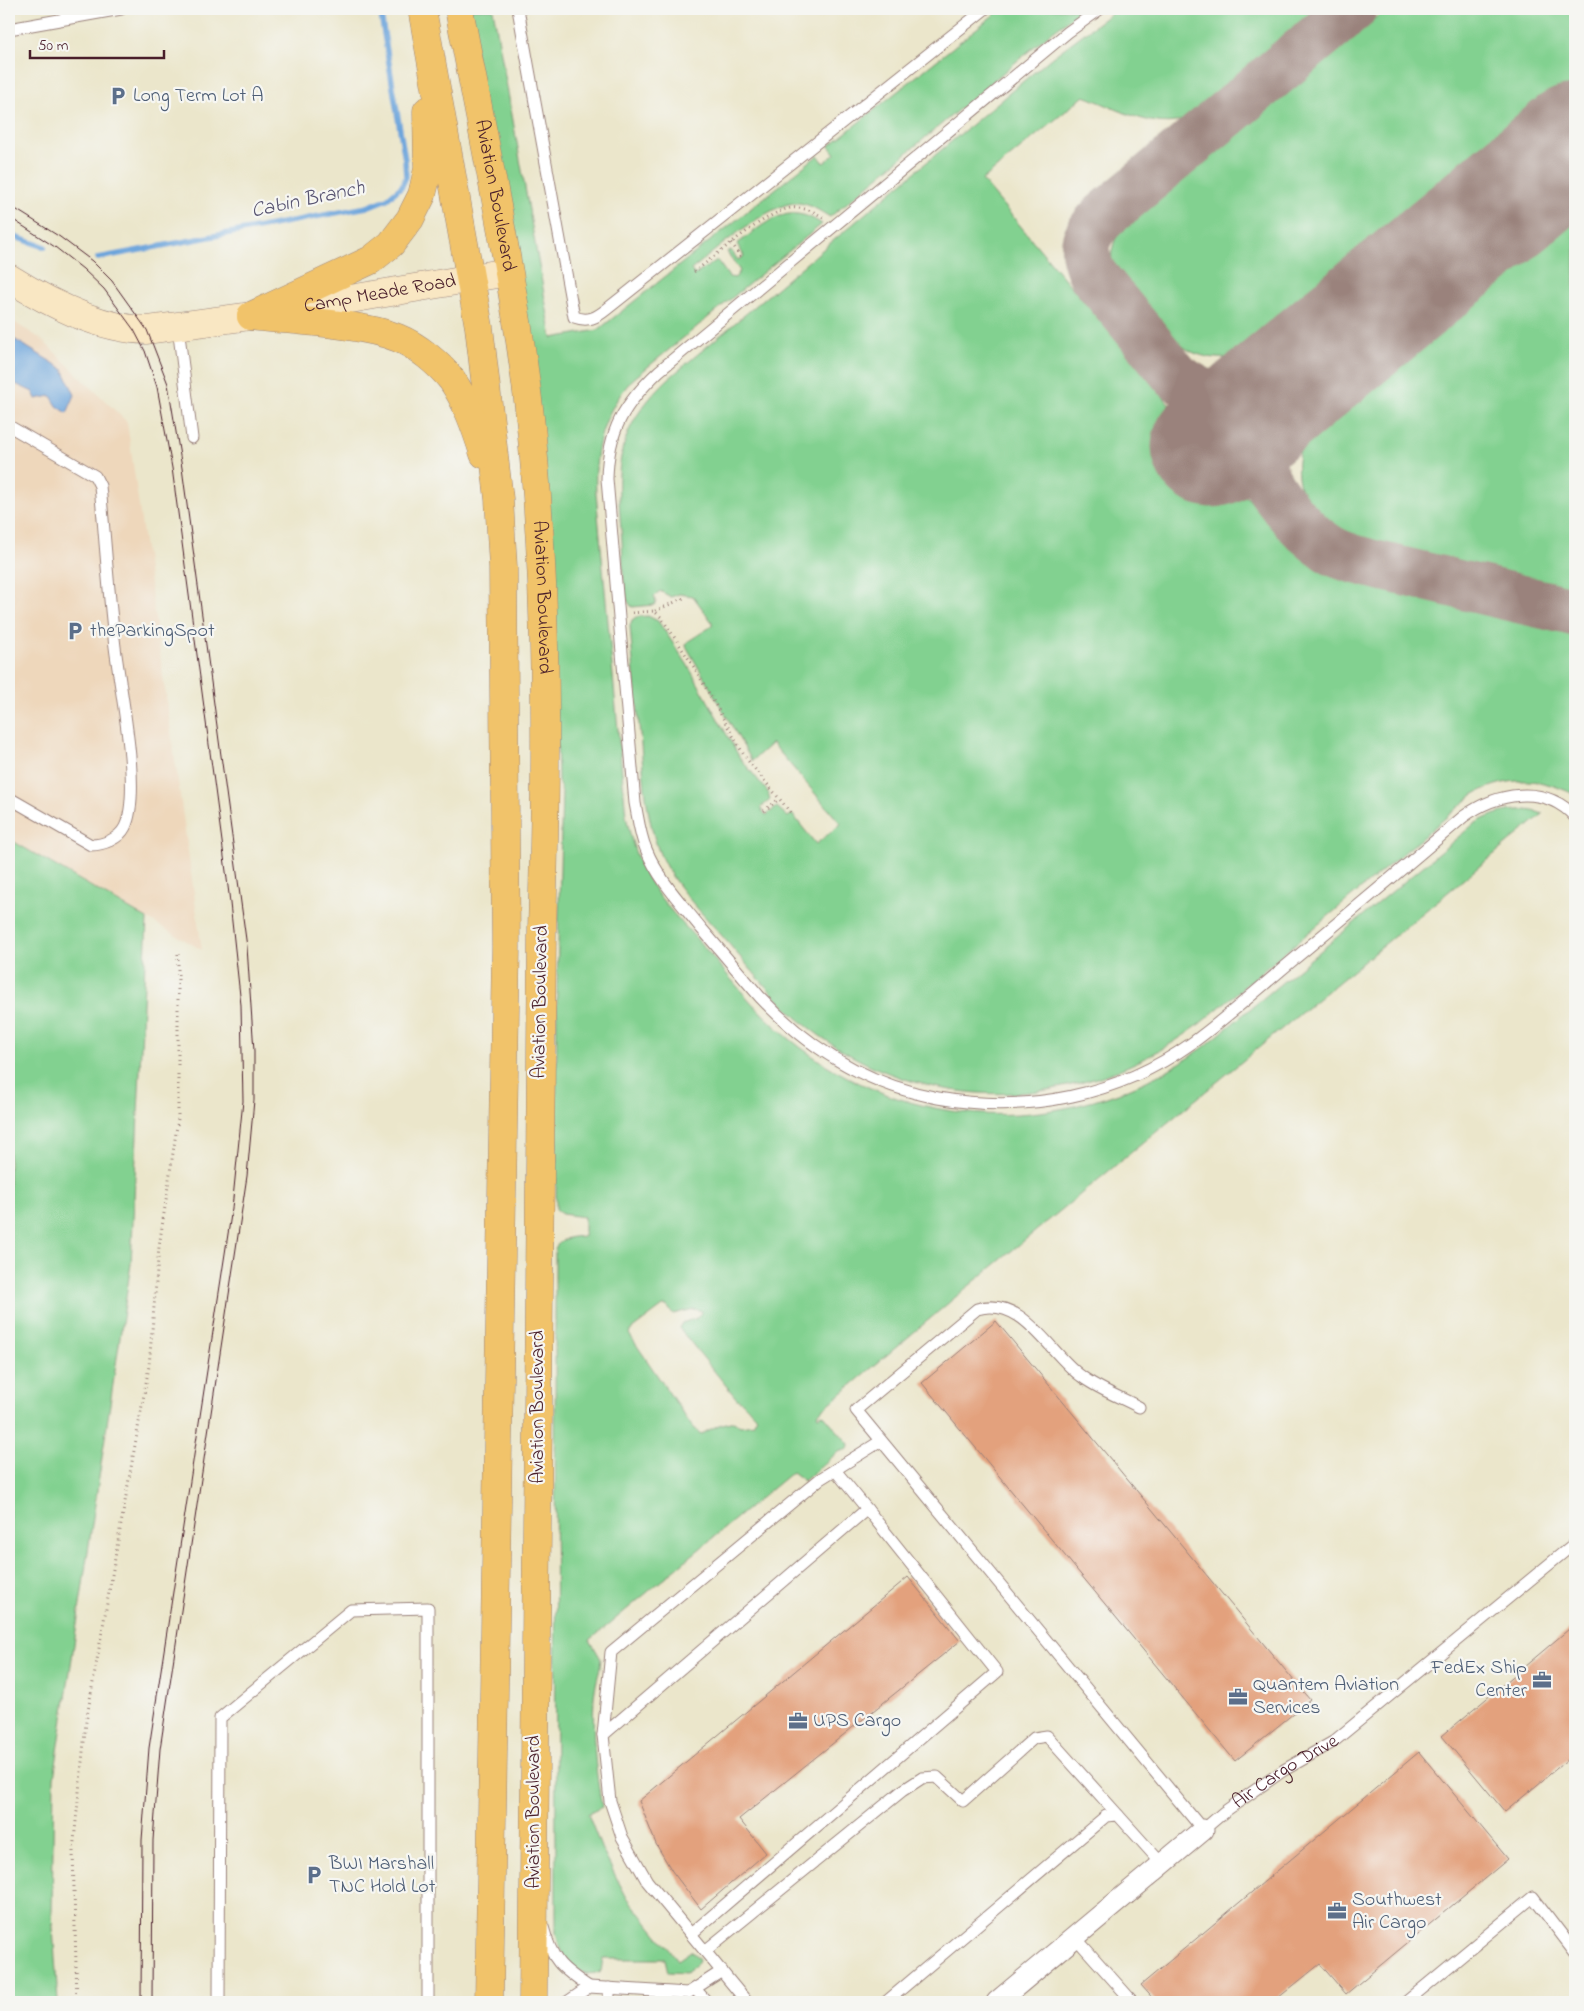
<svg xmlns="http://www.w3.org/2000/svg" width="1584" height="2011" viewBox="0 0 1584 2011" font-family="'Indie Flower',sans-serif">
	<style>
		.built { fill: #eed7bb }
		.green { fill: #82d190; stroke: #66785e; fill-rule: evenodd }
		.water { fill: #6ca4db; stroke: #5b6283 }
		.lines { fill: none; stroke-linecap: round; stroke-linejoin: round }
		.stream { stroke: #6ca4db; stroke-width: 5.5 }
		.taxiway { stroke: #9a827b; stroke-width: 49 }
		.runway { stroke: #9a827b; stroke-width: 121 }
		.building { fill: #e3a17d }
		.service-casing { stroke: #9a827b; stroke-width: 13 }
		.minor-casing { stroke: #9a827b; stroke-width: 23 }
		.secondary-casing { stroke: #9a827b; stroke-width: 29 }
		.primary-casing { stroke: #9a827b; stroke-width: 29 }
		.path { stroke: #9a827b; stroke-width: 3; stroke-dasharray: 1 4; stroke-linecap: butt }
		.service { stroke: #fff; stroke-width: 11 }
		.minor { stroke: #fff; stroke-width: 21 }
		.secondary { stroke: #f9e7c3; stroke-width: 28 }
		.primary { stroke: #f1c36a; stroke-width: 28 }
		.tram { stroke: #4a1f2b; stroke-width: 1 }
		.labels { text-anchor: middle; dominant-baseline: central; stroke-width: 4.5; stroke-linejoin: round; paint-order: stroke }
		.service-label { font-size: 20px; fill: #4e5e75; stroke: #f6f6f2; text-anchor: start }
		.street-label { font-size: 20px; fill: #4a1f2b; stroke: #f6f6f2 }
		.water-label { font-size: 21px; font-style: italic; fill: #585471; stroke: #f6f6f2 }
	</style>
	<rect width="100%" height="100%" fill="#f6f6f2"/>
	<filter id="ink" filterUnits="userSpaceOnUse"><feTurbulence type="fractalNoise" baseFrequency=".02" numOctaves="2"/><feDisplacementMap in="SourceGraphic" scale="10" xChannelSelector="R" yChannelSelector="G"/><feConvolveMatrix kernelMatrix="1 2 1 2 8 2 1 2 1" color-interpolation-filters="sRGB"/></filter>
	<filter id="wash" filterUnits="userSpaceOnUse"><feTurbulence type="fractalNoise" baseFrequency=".0096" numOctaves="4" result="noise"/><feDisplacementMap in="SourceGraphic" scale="20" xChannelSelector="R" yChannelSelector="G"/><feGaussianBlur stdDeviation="1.12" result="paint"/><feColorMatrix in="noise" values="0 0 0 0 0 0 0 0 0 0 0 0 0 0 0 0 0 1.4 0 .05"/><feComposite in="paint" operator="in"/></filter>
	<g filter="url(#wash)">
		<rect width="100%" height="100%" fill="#ebe6cb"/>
		<path class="built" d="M9 319 41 339 127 422 202 950 9 839Z"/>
		<path class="green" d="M470 9H493L552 338 598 330 818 155 824 163 835 154 829 146 1001 9H1083L1053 31 830 217C820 211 810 204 798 203 771 201 712 253 691 270L695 275 717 260 729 277 735 278 740 271 727 252 731 250 738 260 744 256 737 244C766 223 787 200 822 224L632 380C602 414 594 449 596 493L626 816C630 834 634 853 643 870 659 902 688 928 711 955 738 988 765 1021 800 1047 922 1139 1082 1135 1204 1047L1474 824C1494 812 1521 805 1543 814L964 1290 817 1414 818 1416 823 1414 849 1444 848 1449 838 1452 804 1481 792 1472 590 1640 601 1659C600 1672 595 1684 594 1697 592 1735 595 1770 602 1807L588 1814 602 1850 626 1896 678 1960 691 1951 699 1960 698 1963 686 1973 668 1972 665 1959H603L601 1971C577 1983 559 1952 556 1933L555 1249C559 1237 573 1237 584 1236V1217L562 1214 556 1210 557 984 562 792 558 781 557 723ZM663 1306H667L673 1314 694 1309 702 1311 697 1318 682 1323 679 1328 737 1399C746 1403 749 1411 757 1417L753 1424 740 1426 734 1421 719 1425 701 1434 693 1428 629 1334 631 1330Z
			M1117 9H1319L1187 119C1154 132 1115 107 1084 96L982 180 1283 540C1303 559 1324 573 1349 582L1553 630 1575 637V796C1571 792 1567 791 1562 789 1532 776 1500 779 1473 795L1197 1026C1080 1113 925 1119 808 1027 778 1003 754 973 729 944 705 915 671 885 658 849 646 815 644 780 641 745 637 705 633 666 630 626L632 620 636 617 648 616 658 621 687 664 740 758 768 792 770 800 760 808 766 815 777 807 788 817 792 814 816 844 841 824 772 743 752 761 686 646 687 642 712 626V622L693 596 679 594 671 597 660 591 654 596 656 602 654 605 632 607 628 602C622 583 623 560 622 541 616 470 612 433 667 380L1051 58Z
			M1386 9H1575V90L1264 347C1242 358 1220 362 1197 354 1174 347 1117 286 1112 263 1110 249 1115 238 1123 227Z
			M1575 196V590L1368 543C1293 522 1276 462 1326 403Z
			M9 839 147 919 131 1264 54 1778 52 1913 58 2002H9Z"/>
		<path class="water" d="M9 336 63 369 75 395 67 413 57 406 51 396 36 399 33 392 9 381Z"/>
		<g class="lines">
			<path class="stream" d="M9 235 45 247
				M98 258 367 207 387 199 402 186 406 177 405 160 380 9"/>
			<path class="taxiway" d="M1273 396C1235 404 1207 400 1176 376L1093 275C1080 248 1083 236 1105 215L1352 9
				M1273 396C1265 415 1258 435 1259 456 1261 486 1303 532 1328 548 1340 556 1354 559 1368 563L1575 612"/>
			<path class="runway" d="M1212 447 1575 145"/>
		</g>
		<g id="blocks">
			<path class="building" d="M996 1321 1310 1700 1235 1761 922 1383Z
				M908 1577 960 1641 739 1819 766 1853 701 1909 672 1871 656 1844 639 1801Z
				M1575 1624V1753L1505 1812 1442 1736Z
				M1419 1752 1508 1859 1346 1994 1320 1964 1273 2002H1156L1141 1985Z"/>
		</g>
	</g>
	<g filter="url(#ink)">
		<use href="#blocks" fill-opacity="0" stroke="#9a827b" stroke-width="1"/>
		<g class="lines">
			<g class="service-casing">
				<g id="service">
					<path d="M518 9 574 317C588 322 596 318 607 309L985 9"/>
					<path d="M1100 9 1068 32 659 371C624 404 608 430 607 479L635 803C638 818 640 835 646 849 658 879 681 903 701 928 721 951 740 974 760 997 808 1048 868 1085 938 1098 1027 1114 1118 1096 1192 1043 1225 1019 1256 991 1287 965 1346 916 1405 867 1463 817 1496 793 1544 783 1575 817"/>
					<path d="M9 29 121 9"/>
					<path d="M178 327 192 438"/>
					<path d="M9 426 95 476 100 486C105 537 108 588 114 638 118 682 143 790 125 827 119 839 103 845 91 845L9 798"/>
					<path id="s1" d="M1139 1407C1120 1397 1098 1389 1081 1376 1049 1353 1023 1295 977 1309L856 1410 1203 1830 1224 1812 1284 1770 1333 1742 1575 1543"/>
					<path d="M603 1735 867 1509 835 1470"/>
					<path d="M543 1927C552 1961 561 1968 589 1987L567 2002"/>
					<path d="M691 1934 997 1672 867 1509"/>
					<path d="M1075 1937 1133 2002"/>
					<path d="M705 1951 902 1791 922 1778 937 1777 963 1801 1034 1738 1047 1736 1118 1815"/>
					<path d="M589 1987 688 1993 722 1971"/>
					<path d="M695 1989 707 2002"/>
					<path d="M219 2002 220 1718 351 1610 428 1608V2002"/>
					<path d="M609 2002V1988"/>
					<path d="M747 2002 647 1881 622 1837 610 1801 603 1735 611 1652 820 1479 881 1441"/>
					<path d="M886 2002 1106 1816 1118 1815 1162 1864"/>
					<path d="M1406 2002 1533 1897 1575 1952"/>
				</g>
			</g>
			<g class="minor-casing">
				<path id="minor" d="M997 2002 1203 1830"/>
			</g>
			<g class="secondary-casing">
				<g id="secondary">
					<path id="s2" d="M9 278C49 303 99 329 147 330L251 316 508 272"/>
				</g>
			</g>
			<g class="primary-casing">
				<g id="primary">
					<path d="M422 9 479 327 499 499 503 567 506 947 489 2002"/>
					<path id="s3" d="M459 9C484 141 513 274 529 408 548 581 547 756 542 929L533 2002"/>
					<path d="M251 316 371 260 391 244 410 219 422 195 428 169 427 111"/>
					<path d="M251 316C294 321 360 323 398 338 418 346 439 364 452 380 467 402 476 429 484 454"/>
				</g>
			</g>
			<path class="path" d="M732 243 741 258
				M694 272C717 255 765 212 791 208 803 207 814 211 824 218
				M655 611 684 598
				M632 613 654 611 661 617 694 667 745 757 791 813
				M764 811 779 799
				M77 2002 73 1851 86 1722 149 1366 159 1247 178 1119V951"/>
			<use href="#service" class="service"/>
			<use href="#minor" class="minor"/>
			<use href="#secondary" class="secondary"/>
			<use href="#primary" class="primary"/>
			<path class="tram" d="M9 205 60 237 92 261 112 281 147 330 168 384 182 468 247 947 254 1051V1100L247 1176 160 1749 153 1840 152 2002
				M9 217 55 247 83 269 104 289 134 330 145 351 157 387 172 468 229 894 241 1005 243 1101 232 1208 149 1748 142 1840 141 2002"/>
		</g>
	</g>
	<defs>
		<g id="parking-bare" transform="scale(1.5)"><path d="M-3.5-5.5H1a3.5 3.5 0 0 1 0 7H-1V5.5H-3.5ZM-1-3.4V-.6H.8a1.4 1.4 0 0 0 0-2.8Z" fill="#5c6f8a" stroke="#f6f6f2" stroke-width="2.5" paint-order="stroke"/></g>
		<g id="office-bare" transform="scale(1.5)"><path d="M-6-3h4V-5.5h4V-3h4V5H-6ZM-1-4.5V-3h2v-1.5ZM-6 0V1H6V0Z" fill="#5c6f8a" stroke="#f6f6f2" stroke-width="2.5" paint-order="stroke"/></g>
	</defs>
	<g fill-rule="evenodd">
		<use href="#parking-bare" x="118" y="96"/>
		<use href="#parking-bare" x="75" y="631"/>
		<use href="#office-bare" x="1542" y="1680"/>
		<use href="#office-bare" x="1238" y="1697"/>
		<use href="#office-bare" x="798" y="1721"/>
		<use href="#parking-bare" x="314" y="1875"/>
		<use href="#office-bare" x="1337" y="1911"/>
	</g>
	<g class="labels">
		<g class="service-label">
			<text x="133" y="96">Long Term Lot A</text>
			<text x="90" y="631">theParkingSpot</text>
			<text x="1527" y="1668" text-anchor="end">FedEx Ship<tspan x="1527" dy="23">Center</tspan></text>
			<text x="1253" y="1685">Quantem Aviation<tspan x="1253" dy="23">Services</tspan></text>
			<text x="813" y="1721">UPS Cargo</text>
			<text x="329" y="1864">BWI Marshall<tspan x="329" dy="23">TNC Hold Lot</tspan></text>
			<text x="1352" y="1900">Southwest<tspan x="1352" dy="23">Air Cargo</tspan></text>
		</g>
		<g class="street-label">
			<text stroke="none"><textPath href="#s3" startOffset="190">Aviation Boulevard</textPath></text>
			<text stroke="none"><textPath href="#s2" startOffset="385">Camp Meade Road</textPath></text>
			<text stroke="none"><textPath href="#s3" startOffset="595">Aviation Boulevard</textPath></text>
			<text transform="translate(541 1002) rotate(-89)">Aviation Boulevard</text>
			<text transform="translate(538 1407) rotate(-90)">Aviation Boulevard</text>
			<text stroke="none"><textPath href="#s1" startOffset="1000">Air Cargo Drive</textPath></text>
			<text transform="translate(534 1812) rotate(-90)">Aviation Boulevard</text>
		</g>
		<g class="water-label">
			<text transform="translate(308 200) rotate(-12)">Cabin Branch</text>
		</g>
	</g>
	<rect width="1584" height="2011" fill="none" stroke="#f6f6f2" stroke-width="30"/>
	<path d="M30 50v8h134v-8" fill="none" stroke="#4a1f2b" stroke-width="2.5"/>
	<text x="38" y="50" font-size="15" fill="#4a1f2b" stroke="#f6f6f2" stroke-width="4" paint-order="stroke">50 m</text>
</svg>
